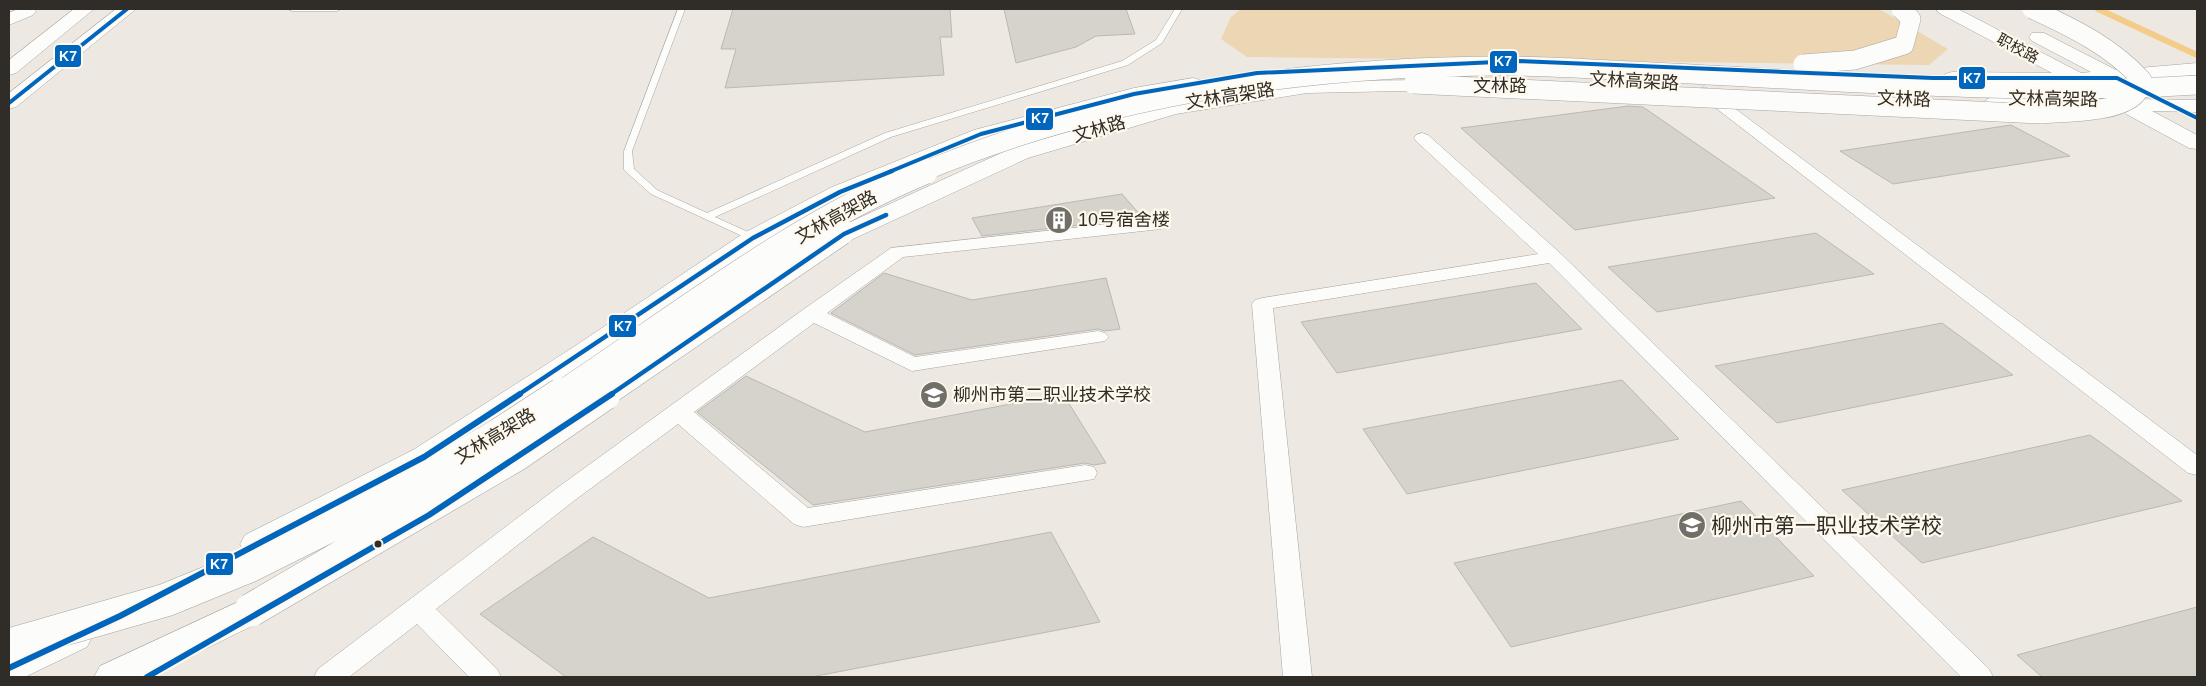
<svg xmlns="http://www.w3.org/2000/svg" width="2206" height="686" viewBox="0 0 2206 686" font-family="Arial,'Noto Sans SC',sans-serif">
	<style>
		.green { fill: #ecd6b3 }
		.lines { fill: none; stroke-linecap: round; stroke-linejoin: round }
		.stream { stroke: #f3cc8a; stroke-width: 6 }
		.building { fill: #d6d2cc; stroke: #bbb8b2 }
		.service-casing { stroke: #a8a5a0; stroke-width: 1 }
		.minor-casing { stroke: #a8a5a0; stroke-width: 1 }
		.secondary-casing { stroke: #a8a5a0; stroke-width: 1 }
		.primary-casing { stroke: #a8a5a0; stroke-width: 1 }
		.trunk-casing { stroke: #a8a5a0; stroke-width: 1 }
		.service { fill: #fcfcfb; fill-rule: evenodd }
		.minor { fill: #fcfcfb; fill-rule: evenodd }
		.secondary { fill: #fcfcfb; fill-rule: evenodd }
		.primary { fill: #fcfcfb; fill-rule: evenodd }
		.trunk { fill: #fcfcfb; fill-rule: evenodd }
		.trunk-bridge-far2-casing { stroke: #a8a5a0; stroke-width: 20; stroke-linecap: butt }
		.trunk-bridge-far1-casing { stroke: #a8a5a0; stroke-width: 27; stroke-linecap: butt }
		.trunk-bridge-casing { stroke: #a8a5a0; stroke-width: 34; stroke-linecap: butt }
		.trunk-bridge-far2 { stroke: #fcfcfb; stroke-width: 19 }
		.trunk-bridge-far1 { stroke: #fcfcfb; stroke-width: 26 }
		.trunk-bridge { stroke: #fcfcfb; stroke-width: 33 }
		.bus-1-far2-casing { stroke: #fef8ed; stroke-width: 6 }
		.bus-1-far1-casing { stroke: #fef8ed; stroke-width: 8 }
		.bus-1-casing { stroke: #fef8ed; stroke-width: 10 }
		.bus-1-far2 { stroke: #0065bd; stroke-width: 4 }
		.bus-1-far1 { stroke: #0065bd; stroke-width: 4.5 }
		.bus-1 { stroke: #0065bd; stroke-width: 6 }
		.bus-dot { fill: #302d28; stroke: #fef8ed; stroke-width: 2 }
		.labels { text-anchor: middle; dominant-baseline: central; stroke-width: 4.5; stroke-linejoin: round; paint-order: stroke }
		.far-street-label { font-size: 15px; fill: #302d28; stroke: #fef8ed }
		.street-label { font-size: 18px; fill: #302d28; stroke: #fef8ed }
		.poi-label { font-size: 18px; fill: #302d28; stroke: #fef8ed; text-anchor: start }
		.near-poi-label { font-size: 21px; fill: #302d28; stroke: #fef8ed; text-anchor: start }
		.line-badge { stroke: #fef8ed; stroke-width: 2 }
		.badge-label { font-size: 14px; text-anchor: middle; font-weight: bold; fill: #fff }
	</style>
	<rect width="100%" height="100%" fill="#ede9e2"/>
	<path class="green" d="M1241 9H1879L1948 49 1929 65 1247 57 1221 39 1231 17Z"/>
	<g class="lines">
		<path class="stream" d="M2098 9 2197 55"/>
	</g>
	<path class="building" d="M733 9H950L952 37H940L944 75 725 88 736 49H721Z
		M1004 9H1126L1135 34 1096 36 1076 47 1016 63Z
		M1628 106 1643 107 1775 198 1575 230 1461 128Z
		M2011 125 2070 156 1893 184 1840 151Z
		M1122 194 1143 218 982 236 972 218Z
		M1816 233 1874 274 1657 312 1608 267Z
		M884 273 972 300 1106 278 1120 329 1105 331 1098 329 915 355 831 313Z
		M1536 283 1582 329 1337 373 1301 322Z
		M1942 323 2013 375 1777 423 1715 366Z
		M746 376 865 432 1063 394 1106 463 1094 465 1085 463 813 505 697 412Z
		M1622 380 1679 439 1407 494 1363 429Z
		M2090 435 2182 501 1922 563 1842 490Z
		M1741 501 1814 576 1511 647 1454 563Z
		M1051 532 1100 622 811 677H566L480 614 593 537 709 598Z
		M2197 607V677H2042L2017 655Z"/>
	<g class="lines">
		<g class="service-casing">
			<path id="service" d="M288 9H341L337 11H292Z
				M678 9H685L632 151 634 169 657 190 707 213 885 133 1122 61 1156 40 1175 9H1182L1162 43 1128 65 891 137 715 217 757 236 758 238 757 240 753 241 651 194 624 170V151Z"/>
		</g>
		<g class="minor-casing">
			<path id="minor" d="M1704 87 1709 89 2197 455V475L2188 473 1699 95 1696 92Z
				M1422 133 1428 135 1560 253 1989 669 1993 677H1961L1549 263 1273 308 1312 677H1283L1252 304 1255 300 1262 298 1538 254 1416 141 1414 138 1416 135Z
				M1154 219 1161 221 1163 225 1161 229 903 257 827 313 915 357 1098 331 1105 333 1109 337 1105 341 912 371 814 323 694 412 808 508 1085 465 1094 467 1097 473 1094 479 803 527 794 524 678 424 575 500 436 609 497 669 501 677H469L417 624 349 677H314L318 669 557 488 804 309 891 248Z"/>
		</g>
		<g class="secondary-casing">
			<path id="secondary" d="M116 9H136L16 107 9 109V93Z
				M1936 9H1958L2081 73 2091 72 2032 41 2029 37 2032 33H2044L2116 70 2197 63V75L2078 85 1945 82 1942 78 1945 74 1952 72 2052 73 1939 13Z
				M1193 78 1200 80 1203 84 1200 88 1135 100 988 138 848 197 762 243 435 464 269 553 257 556 245 553 240 544 245 535 413 450 572 348 744 233 832 187 974 130 1134 88Z
				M1441 80 1448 82 1451 86 1448 90 1307 93 1176 114 1028 158 853 239C840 248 831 258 814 254L811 249 814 244 835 229 1012 148 1173 102 1307 81Z
				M1994 97 2197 100V112L2152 111 2197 135V149L2189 148 2126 114 2123 111 1987 107 1984 103 1987 99Z
				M74 622 87 627 92 637 87 647 25 677H9V651Z"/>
		</g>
		<g class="primary-casing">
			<path id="primary" d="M74 9H94L16 73 9 75V60Z"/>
		</g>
		<g class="trunk-casing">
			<path id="trunk" d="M18 9H34L36 11 33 15 9 25V13Z
				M251 596 264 600 269 610 264 620 148 677H94L100 666Z"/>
		</g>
		<use href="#service" class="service"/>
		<use href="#minor" class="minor"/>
		<use href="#secondary" class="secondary"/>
		<use href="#primary" class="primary"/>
		<use href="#trunk" class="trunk"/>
		<g class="trunk-bridge-far2-casing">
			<path id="trunk-bridge-far2" d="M1803 64 1855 60 1904 45 1911 19 1901 9
				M1413 84 2041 114C2064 112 2120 113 2136 94 2139 91 2140 84 2142 80 2111 46 2073 28 2032 9
				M922 172C1107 95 1305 66 1504 66 1554 66 1603 70 1653 72 1834 81 2016 96 2197 85"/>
		</g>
		<g class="trunk-bridge-far1-casing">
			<path id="trunk-bridge-far1" d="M560 395C678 317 793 226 925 171
				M603 395 841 232"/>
		</g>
		<g class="trunk-bridge-casing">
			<path id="trunk-bridge" d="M251 610 517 454 604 394
				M9 645 166 600 249 566 435 473 499 435 562 394"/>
		</g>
		<use href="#trunk-bridge-far2" class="trunk-bridge-far2"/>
		<use href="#trunk-bridge-far1" class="trunk-bridge-far1"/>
		<use href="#trunk-bridge" class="trunk-bridge"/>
		<g class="bus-1-far2-casing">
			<path id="bus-1-far2" d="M9 103 127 9
				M889 172 981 134 1134 94 1257 73 1518 61 1933 78H2117L2197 118"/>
		</g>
		<g class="bus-1-far1-casing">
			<path id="bus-1-far1" d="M518 395 753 238 840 192 892 171
				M610 395 844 234 886 215"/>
		</g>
		<g class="bus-1-casing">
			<path id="bus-1" d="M9 668 120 616 424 457 520 394
				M147 677 429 515 612 394"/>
		</g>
		<use href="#bus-1-far2" class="bus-1-far2"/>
		<use href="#bus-1-far1" class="bus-1-far1"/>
		<use href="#bus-1" class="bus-1"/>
	</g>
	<defs>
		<g id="building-disc" transform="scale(1.4375)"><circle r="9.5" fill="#726f69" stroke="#fef8ed"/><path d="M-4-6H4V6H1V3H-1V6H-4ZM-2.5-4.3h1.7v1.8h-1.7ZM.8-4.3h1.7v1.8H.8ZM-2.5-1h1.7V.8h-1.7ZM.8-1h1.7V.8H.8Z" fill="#fff"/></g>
		<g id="school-disc" transform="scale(1.4375)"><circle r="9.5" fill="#726f69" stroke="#fef8ed"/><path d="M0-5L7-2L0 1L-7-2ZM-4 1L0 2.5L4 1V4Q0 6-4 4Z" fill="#fff"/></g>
	</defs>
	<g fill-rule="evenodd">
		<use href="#building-disc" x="1059" y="220"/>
		<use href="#school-disc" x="934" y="395"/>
		<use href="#school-disc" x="1692" y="525"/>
	</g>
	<circle class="bus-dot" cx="378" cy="544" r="4.5"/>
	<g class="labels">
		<g class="far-street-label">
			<text transform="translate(2018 48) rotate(28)">职校路</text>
		</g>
		<g class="street-label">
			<text transform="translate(1634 81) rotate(3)">文林高架路</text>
			<text x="1500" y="86">文林路</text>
			<text transform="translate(1230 96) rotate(-9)">文林高架路</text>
			<text transform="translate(1904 99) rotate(2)">文林路</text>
			<text transform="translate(2053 99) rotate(1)">文林高架路</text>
			<text transform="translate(1099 129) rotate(-16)">文林路</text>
			<text transform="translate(836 217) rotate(-29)">文林高架路</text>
			<text transform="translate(495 436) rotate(-31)">文林高架路</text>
		</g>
		<g class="poi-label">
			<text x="1078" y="220">10号宿舍楼</text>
			<text x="953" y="395">柳州市第二职业技术学校</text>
		</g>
		<g class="near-poi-label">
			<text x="1711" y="525">柳州市第一职业技术学校</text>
		</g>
	</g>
	<g class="line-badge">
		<rect x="54" y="44" width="28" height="24" rx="5" fill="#0065bd"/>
		<rect x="1489" y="50" width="29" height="24" rx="5" fill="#0065bd"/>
		<rect x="1958" y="66" width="28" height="24" rx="5" fill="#0065bd"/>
		<rect x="1025" y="107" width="29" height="24" rx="5" fill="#0065bd"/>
		<rect x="608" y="314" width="29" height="24" rx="5" fill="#0065bd"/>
		<rect x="205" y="552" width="29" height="24" rx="5" fill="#0065bd"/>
	</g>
	<g class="badge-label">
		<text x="68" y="61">K7</text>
		<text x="1503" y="66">K7</text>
		<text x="1972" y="83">K7</text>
		<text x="1040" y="123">K7</text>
		<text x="623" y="331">K7</text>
		<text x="219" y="569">K7</text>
	</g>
	<rect width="2206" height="686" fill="none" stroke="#302d28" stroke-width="20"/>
</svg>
